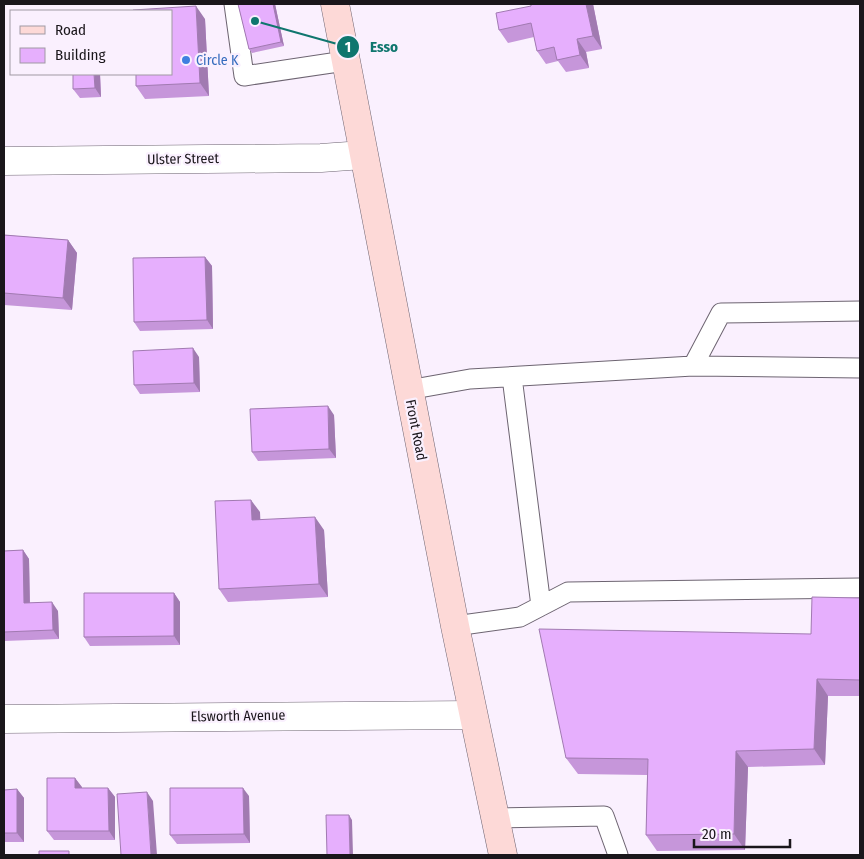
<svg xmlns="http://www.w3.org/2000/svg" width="864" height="859" viewBox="0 0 864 859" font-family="'Fira Sans Condensed',sans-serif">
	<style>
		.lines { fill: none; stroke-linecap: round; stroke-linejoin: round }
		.lane-casing { stroke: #6d6471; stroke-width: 21 }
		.street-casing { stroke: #6d6471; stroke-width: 29 }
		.secondary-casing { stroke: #6d6471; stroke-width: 29 }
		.lane { stroke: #fff; stroke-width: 19 }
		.street { stroke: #fff; stroke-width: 28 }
		.secondary { stroke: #fdd9d7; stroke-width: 28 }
		.wall { fill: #c696da }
		.shaded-wall { fill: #a17ab1 }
		.building { fill: #e6affd; stroke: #a17ab1 }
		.shop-dot { fill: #3f7fe0; stroke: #faf0fe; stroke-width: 2 }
		.labels { text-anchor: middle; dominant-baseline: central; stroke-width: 4.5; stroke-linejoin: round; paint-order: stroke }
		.shop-label { font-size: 14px; fill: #366cbe; stroke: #faf0fe; text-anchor: start }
		.street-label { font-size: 14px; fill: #1a161b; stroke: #faf0fe }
		.leader { fill: none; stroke: #0f766e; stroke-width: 2 }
		.callout-dot { fill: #0f766e; stroke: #faf0fe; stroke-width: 2 }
		.mark-label { font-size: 15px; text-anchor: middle; font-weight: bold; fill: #fff }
		.callout-label { font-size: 15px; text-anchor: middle; font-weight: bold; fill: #0f766e; stroke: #faf0fe; stroke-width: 4.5; stroke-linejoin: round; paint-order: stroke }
	</style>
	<rect width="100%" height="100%" fill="#faf0fe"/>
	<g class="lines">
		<g class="lane-casing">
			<path id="lane" d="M234 4 244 76 345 61
				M693 366 860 368
				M512 377 541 606
				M408 390 470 379 693 366 721 313 860 311
				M455 626 520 617 568 592 860 588
				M495 818 604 816 618 855"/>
		</g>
		<g class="street-casing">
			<path id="street" d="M4 161 321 158 363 155
				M4 719 472 715"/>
		</g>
		<g class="secondary-casing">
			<path id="secondary" d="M335 4 455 626 503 855"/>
		</g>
		<use href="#lane" class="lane"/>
		<use href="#street" class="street"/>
		<use href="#secondary" class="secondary"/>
	</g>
	<path class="wall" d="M238 4H275L284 46 252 53 249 49Z
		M593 4 602 49 586 52 589 68 566 72 558 61 546 64 537 51 534 37 508 43 499 30 531 6Z
		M205 19 209 96 145 99 136 86Z
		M100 74 101 97 80 98 73 89Z
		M4 235 68 240 77 253 72 310 4 305Z
		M205 257 212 266 213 329 140 331 134 322Z
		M199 357 200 392 140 394 134 385Z
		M334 415 336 458 258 461 252 452Z
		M260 512V520L324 530 328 597 228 602 219 589Z
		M23 550 29 559 30 603 58 611 59 639 4 641V551Z
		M174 593 180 602V645L90 646 84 637Z
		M860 598V696H828L825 765 748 767 745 850 657 851 646 835 647 775 578 774 566 758 811 634Z
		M75 778 82 788H108L115 797V840H54L47 831Z
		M17 789 24 798V842H4V790Z
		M249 796 250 843 177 844 170 835Z"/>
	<path class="shaded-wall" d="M273 4H275L284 46 281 42Z
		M586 4H593L602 49 593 36Z
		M196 6 205 19 209 96 200 83Z
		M577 39 586 52 589 68 580 55Z
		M94 74H100L101 97 95 88Z
		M68 240 77 253 72 310 63 298Z
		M205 257 212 266 213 329 207 320Z
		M193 348 199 357 200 392 194 383Z
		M328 406 334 415 336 458 329 449Z
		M251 500 260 512 261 533 252 520Z
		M315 517 324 530 328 597 319 584Z
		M23 550 29 559 30 612 24 603Z
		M174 593 180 602V645L174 636Z
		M52 602 58 611 59 639 53 630Z
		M817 679 828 696 825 765 814 749Z
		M736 751 748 767 745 850 734 834Z
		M75 778 82 787 81 797 75 788Z
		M108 788 115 797V840L109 831Z
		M243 788 249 796 250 843 244 834Z
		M17 789 24 798V842L17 833Z
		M147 792 153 801 157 855H151Z
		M349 815 352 820 353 855H350Z"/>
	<path class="building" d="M238 4H273L281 42 249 49Z
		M531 4H586L593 36 577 39 580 55 557 60 554 47 537 51 531 23 499 30 496 13 531 6Z
		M196 6 200 83 136 86V74H171V11H133V10Z
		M73 74H94L95 88 73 89Z
		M4 235 68 240 63 298 4 293Z
		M205 257 207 320 134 322 133 258Z
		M193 348 194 383 134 385 133 351Z
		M328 406 329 449 252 452 250 409Z
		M251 500 252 520 315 517 319 584 219 589 215 501Z
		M23 550 24 603 52 602 53 630 4 632V551Z
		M84 593H174V636L84 637Z
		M812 597 860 598V680L817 679 814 749 736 751 734 834 646 835 648 759 566 758 539 629 811 634Z
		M47 778H75V788H108L109 831H47Z
		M170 788H243L244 834 170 835Z
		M17 789V833H4V790Z
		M147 792 151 855H121L117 794Z
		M326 815H349L350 855H327Z
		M39 851H69V855H39Z"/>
	<circle class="shop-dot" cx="186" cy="60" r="5"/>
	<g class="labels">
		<g class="shop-label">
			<text x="196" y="60">Circle K</text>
		</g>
		<g class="street-label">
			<text transform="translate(183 159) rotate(-1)">Ulster Street</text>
			<text transform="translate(416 430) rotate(79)">Front Road</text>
			<text transform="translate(238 716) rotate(-1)">Elsworth Avenue</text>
		</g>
	</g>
	<path class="leader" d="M255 21L348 47"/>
	<g class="callout-dot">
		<circle cx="255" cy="21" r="5"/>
		<circle cx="348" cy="47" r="12"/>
	</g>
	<g class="mark-label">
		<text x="348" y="52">1</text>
	</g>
	<g class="callout-label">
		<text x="384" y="52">Esso</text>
	</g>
	<rect width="864" height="859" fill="none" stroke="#1a161b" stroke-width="10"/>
	<rect x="10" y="10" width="162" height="65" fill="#faf0fe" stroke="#a099a3"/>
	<rect x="20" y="26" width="25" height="8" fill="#fdd9d7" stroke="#a099a3"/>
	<text x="55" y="35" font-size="15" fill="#1a161b">Road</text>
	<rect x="20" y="48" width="25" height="15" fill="#e6affd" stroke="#a099a3"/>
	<text x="55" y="60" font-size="15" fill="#1a161b">Building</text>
	<path d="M694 839v8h96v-8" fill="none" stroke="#1a161b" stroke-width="2.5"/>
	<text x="702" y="839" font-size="15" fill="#1a161b" stroke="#faf0fe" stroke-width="4" paint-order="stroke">20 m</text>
</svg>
